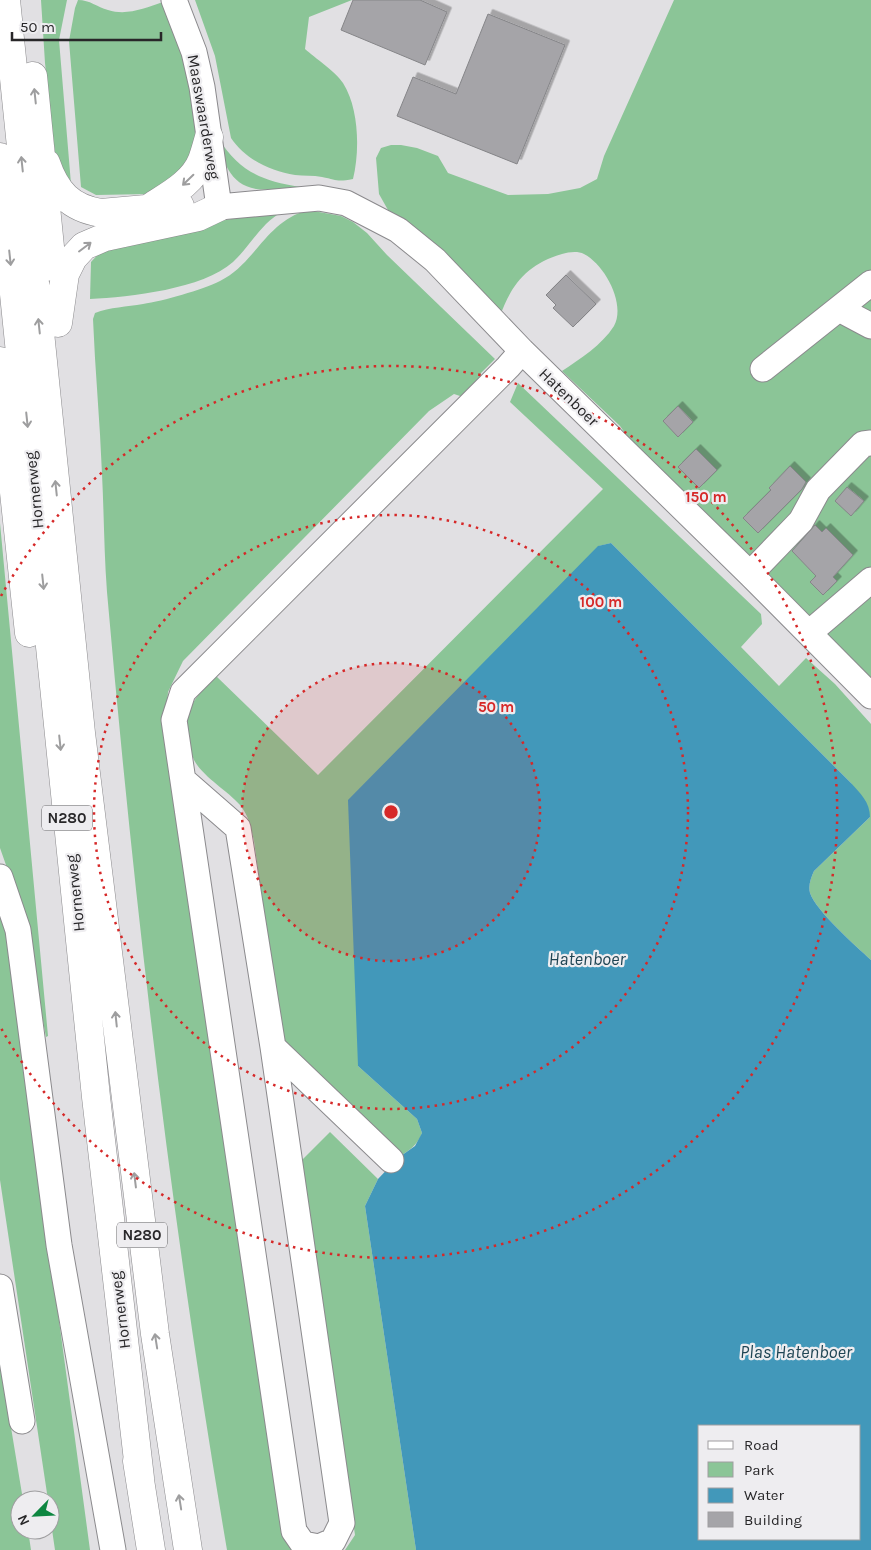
<svg xmlns="http://www.w3.org/2000/svg" width="871" height="1550" viewBox="0 0 871 1550" font-family="Karla,sans-serif">
	<style>
		.green { fill: #8bc597 }
		.water { fill: #4298ba; fill-rule: evenodd }
		.building { fill: #a5a4a8; stroke: #858588; filter: url(#shadow) }
		.lines { fill: none; stroke-linecap: round; stroke-linejoin: round }
		.minor-casing { stroke: #8b8a8d; stroke-width: 27 }
		.major-casing { stroke: #8b8a8d; stroke-width: 29 }
		.minor { stroke: #fff; stroke-width: 25 }
		.major { stroke: #fff; stroke-width: 28 }
		.oneway { stroke: #9e9e9f }
		.ring { fill: none; stroke: #d62828; stroke-width: 2.5; stroke-dasharray: 2.5 5 }
		.labels { text-anchor: middle; dominant-baseline: central; stroke-width: 4.5; stroke-linejoin: round; paint-order: stroke }
		.shield { fill: #eeedf0; stroke: #636265; stroke-width: 1 }
		.shield-label { font-size: 15px; font-weight: bold; fill: #282729 }
		.street-label { font-size: 16px; fill: #282729; stroke: #eeedf0 }
		.water-label { font-size: 18px; font-style: italic; fill: #1f4554; stroke: #eeedf0 }
		.centre { fill: #d62828; stroke: #eeedf0; stroke-width: 2.5 }
		.ring-label { font-size: 15px; text-anchor: middle; font-weight: bold; fill: #d62828; stroke: #eeedf0; stroke-width: 4.5; stroke-linejoin: round; paint-order: stroke }
	</style>
	<defs>
		<filter id="shadow"><feDropShadow dx="4.5" dy="-4.5" stdDeviation="0" flood-color="#0004"/></filter>
	</defs>
	<rect width="100%" height="100%" fill="#e1e0e3"/>
	<path class="green" d="M41 0H67L59 40 71 184 55 154 45 63Z
		M78 0C90 0 97 7 108 10 127 16 145 8 163 2L189 74 199 128 193 160 150 194 96 195 81 187 69 41 75 8Z
		M195 0H352L309 17 305 49C315 58 336 72 343 83 359 108 360 151 353 179 337 182 337 180 322 177 313 175 304 176 295 175 270 171 245 159 231 138L215 56Z
		M674 0H871V679L629 439 620 426 562 371C580 359 602 345 614 326 626 304 605 265 584 254 578 251 569 252 562 254 528 264 512 283 500 316L439 250 414 227 388 210 379 194 376 158 381 148 391 145H401L417 148 438 156 448 173 508 195 548 194 580 188 597 179 604 156Z
		M218 138C240 172 262 181 300 187 286 187 270 191 256 189 229 184 223 161 218 138Z
		M284 210C278 214 271 219 266 224 254 236 245 251 233 262 203 289 130 297 90 299L91 262 103 249 185 227Z
		M308 210 341 216 353 222 367 233 387 255 495 359 481 373 479 382 463 397 454 394 429 411 183 661 168 692 166 719 299 1550H227C173 1233 135 913 107 592 104 553 104 513 102 474 100 422 95 370 93 319L95 313C110 307 127 307 143 304 163 301 202 290 220 281 256 263 265 222 308 210Z
		M518 383 761 614 762 624 741 647 779 686 806 658 835 684 871 724V960C856 946 816 911 810 893 808 885 811 878 814 871L870 817 851 783 611 543 599 546 358 1066 417 1119 422 1133C417 1146 409 1150 398 1158L285 1046 280 1029 254 841C251 828 249 816 240 805 228 791 203 777 194 760 192 756 191 750 189 745 179 714 196 697 215 675L318 775 603 489 510 402Z
		M0 523 48 1036 46 1037C34 973 23 909 0 848Z
		M0 906 11 952 38 1165 90 1550H55L50 1516V1500H48L0 1180Z
		M330 1132 378 1179 365 1206 416 1550H345L355 1535 301 1161Z
		M0 1361 23 1500H20V1530H28L31 1550H0Z"/>
	<path class="water" d="M611 543 851 783C860 793 870 802 870 817L814 871C811 878 808 885 810 893 816 911 856 946 871 960V1550H416L365 1206 378 1179 398 1158 415 1146 422 1133 417 1119 358 1066 348 800 598 546ZM700 1426H860V1539H700Z"/>
	<path class="building" d="M353 0H420L447 12 425 65 341 30Z
		M488 14 565 45 517 164 397 116 413 77 456 94Z
		M566 275 596 304 573 327 553 308 556 305 546 295Z
		M678 406 693 422 678 437 663 421Z
		M696 449 717 470 699 488 678 467Z
		M790 466 806 482 802 489 758 533 743 518 771 490 769 488Z
		M847 487 864 501 851 516 835 501Z
		M815 525 822 532 826 528 853 555 833 577 837 581 823 595 810 582 816 576 792 551Z"/>
	<g class="lines">
		<g class="minor-casing">
			<path id="minor" d="M174 0 194 52 202 87 219 207 319 198 346 203 398 230 435 260 522 351 750 574 871 696
				M839 309 871 326
				M763 369 871 283
				M750 574 801 521 818 490 863 444 871 443
				M809 633 871 580
				M183 780 238 828 273 1047 342 1523 333 1541 319 1547 303 1544 294 1531 174 720 183 692 508 367 522 351
				M0 877 18 930 59 1245 113 1550
				M273 1047 391 1160
				M0 1287 22 1421"/>
		</g>
		<g class="major-casing">
			<path id="major" d="M6 0 81 733 155 1334 188 1550
				M33 76 52 267
				M0 157 96 1097 140 1478
				M46 163C56 192 70 208 101 213L180 206
				M149 208C169 195 193 183 202 160 205 152 207 144 209 137
				M58 323 65 274 73 258 84 246 105 237 198 217 219 207
				M0 361 29 633
				M137 1461 151 1550"/>
		</g>
		<use href="#minor" class="minor"/>
		<use href="#major" class="major"/>
	</g>
	<defs><path id="oneway-shaft" d="M-6 0H5M1.5-3L5.5 0L1.5 3" fill="none" stroke-width="1.6" stroke-linecap="round" stroke-linejoin="round" transform="scale(1.25)"/></defs>
	<g class="oneway">
		<use href="#oneway-shaft" transform="translate(35 96) rotate(-96)"/>
		<use href="#oneway-shaft" transform="translate(22 164) rotate(-96)"/>
		<use href="#oneway-shaft" transform="translate(188 180) rotate(136)"/>
		<use href="#oneway-shaft" transform="translate(85 247) rotate(-37)"/>
		<use href="#oneway-shaft" transform="translate(10 258) rotate(84)"/>
		<use href="#oneway-shaft" transform="translate(39 326) rotate(-96)"/>
		<use href="#oneway-shaft" transform="translate(27 420) rotate(84)"/>
		<use href="#oneway-shaft" transform="translate(56 488) rotate(-96)"/>
		<use href="#oneway-shaft" transform="translate(43 582) rotate(84)"/>
		<use href="#oneway-shaft" transform="translate(60 743) rotate(84)"/>
		<use href="#oneway-shaft" transform="translate(116 1019) rotate(-96)"/>
		<use href="#oneway-shaft" transform="translate(135 1180) rotate(-97)"/>
		<use href="#oneway-shaft" transform="translate(156 1341) rotate(-99)"/>
		<use href="#oneway-shaft" transform="translate(180 1502) rotate(-99)"/>
	</g>
	<circle cx="391" cy="812" r="149" fill="#d62828" fill-opacity=".12"/>
	<g class="ring">
		<circle cx="391" cy="812" r="149"/>
		<circle cx="391" cy="812" r="297"/>
		<path d="M1 596A446 446 0 1 1 1 1028"/>
	</g>
	<g class="labels">
		<g class="shield">
			<rect x="42" y="805.5" width="50" height="25" rx="4"/>
			<rect x="117" y="1222.5" width="50" height="25" rx="4"/>
		</g>
		<g class="shield-label">
			<text x="67" y="818">N280</text>
			<text x="142" y="1235">N280</text>
		</g>
		<g class="street-label">
			<text transform="translate(204 117) rotate(80)">Maaswaarderweg</text>
			<text transform="translate(569 397) rotate(44)">Hatenboer</text>
			<text transform="translate(34 490) rotate(-96)">Hornerweg</text>
			<text transform="translate(75 893) rotate(-96)">Hornerweg</text>
			<text transform="translate(120 1310) rotate(-97)">Hornerweg</text>
		</g>
		<g class="water-label">
			<text x="587" y="959">Hatenboer</text>
			<text x="796" y="1352">Plas Hatenboer</text>
		</g>
	</g>
	<circle cx="391" cy="812" r="8" class="centre"/>
	<g class="ring-label">
		<text x="706" y="502">150 m</text>
		<text x="601" y="607">100 m</text>
		<text x="496" y="712">50 m</text>
	</g>
	<rect x="698" y="1425" width="162" height="115" fill="#eeedf0" stroke="#9f9ea0"/>
	<rect x="708" y="1441" width="25" height="8" fill="#ffffff" stroke="#9f9ea0"/>
	<text x="744" y="1450" font-size="15" fill="#282729">Road</text>
	<rect x="708" y="1462" width="25" height="15" fill="#8bc597" stroke="#9f9ea0"/>
	<text x="744" y="1475" font-size="15" fill="#282729">Park</text>
	<rect x="708" y="1488" width="25" height="15" fill="#4298ba" stroke="#9f9ea0"/>
	<text x="744" y="1500" font-size="15" fill="#282729">Water</text>
	<rect x="708" y="1512" width="25" height="15" fill="#a5a4a8" stroke="#9f9ea0"/>
	<text x="744" y="1525" font-size="15" fill="#282729">Building</text>
	<g transform="translate(35 1515) rotate(246)"><circle r="24" fill="#eeedf0" stroke="#9f9ea0"/>
	<path d="M0-4L9 19L0 12L-9 19Z" fill="#0d8640"/>
	<text y="-8" font-size="14" font-weight="bold" text-anchor="middle" fill="#282729">N</text>
	</g>
	<path d="M12 32v8h149v-8" fill="none" stroke="#282729" stroke-width="2.5"/>
	<text x="20" y="32" font-size="15" fill="#282729" stroke="#eeedf0" stroke-width="4" paint-order="stroke">50 m</text>
</svg>
